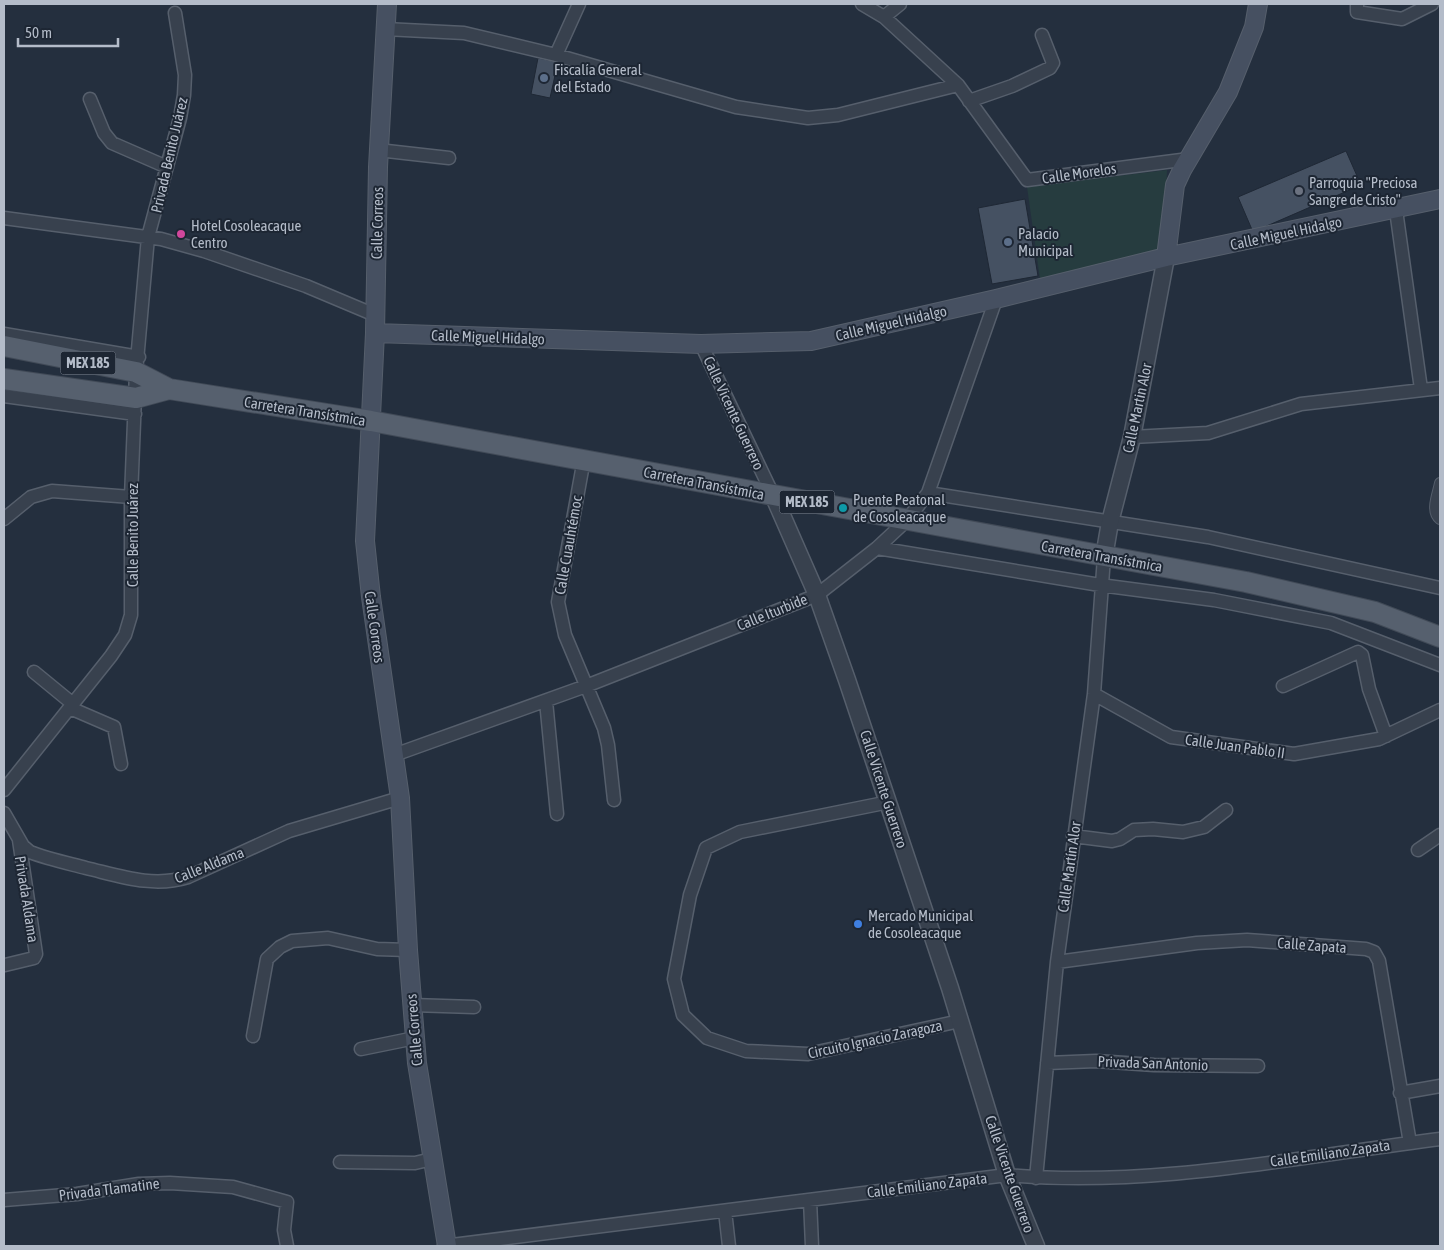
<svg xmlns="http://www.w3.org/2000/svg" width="1444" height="1250" viewBox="0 0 1444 1250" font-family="'Asap Condensed',sans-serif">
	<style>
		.park { fill: #263c3f }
		.building { fill: #455162; stroke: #1f2835 }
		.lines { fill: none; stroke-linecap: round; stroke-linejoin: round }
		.pedestrian-casing { stroke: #565f6c; stroke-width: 12 }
		.minor-casing { stroke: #565f6c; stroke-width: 15 }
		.tertiary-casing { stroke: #565f6c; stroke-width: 19 }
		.secondary-casing { stroke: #565f6c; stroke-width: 20 }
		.primary-casing { stroke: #414a57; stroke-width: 22 }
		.pedestrian { stroke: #38414e; stroke-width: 10 }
		.minor { stroke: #38414e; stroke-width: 12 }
		.tertiary { stroke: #38414e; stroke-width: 16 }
		.secondary { stroke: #465061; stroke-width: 18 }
		.primary { stroke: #56606e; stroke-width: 20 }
		.service-dot { fill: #5c6f8a; stroke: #1d2633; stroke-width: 2 }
		.worship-dot { fill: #6b7280; stroke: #1d2633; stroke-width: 2 }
		.hotel-dot { fill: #d1479c; stroke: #1d2633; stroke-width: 2 }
		.culture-dot { fill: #0f9aa8; stroke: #1d2633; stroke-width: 2 }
		.shop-dot { fill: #3f7fe0; stroke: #1d2633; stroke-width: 2 }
		.labels { text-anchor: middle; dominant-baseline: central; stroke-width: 4; stroke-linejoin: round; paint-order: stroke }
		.shield { fill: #1d2633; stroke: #878f9c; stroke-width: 1 }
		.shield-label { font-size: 14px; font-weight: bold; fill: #b4bcc9 }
		.poi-label { font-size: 15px; fill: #b4bcc9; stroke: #1d2633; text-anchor: start }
		.street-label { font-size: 15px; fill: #b4bcc9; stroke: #1d2633 }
	</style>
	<rect width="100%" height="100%" fill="#242f3e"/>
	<path class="park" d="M1167 170 1164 251 1040 279 1027 187Z"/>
	<path class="building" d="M538 58 558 62 550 98 531 94Z
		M1346 151 1361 185 1253 232 1238 197Z
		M1025 199 1038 276 992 284 978 208Z"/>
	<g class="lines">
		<g class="pedestrian-casing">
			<path id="pedestrian" d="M1440 483C1438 494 1430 511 1440 519"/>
		</g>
		<g class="minor-casing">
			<path id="minor" d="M862 4 884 17 958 85 1027 180 1189 159
				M1357 4V12L1402 19 1432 4
				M884 17 900 4
				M385 29 464 33 556 55 736 107 808 118 838 115 958 85
				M556 55 579 4
				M90 99 104 133 112 143 167 167
				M969 101 1012 86 1050 68 1053 63 1042 35
				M378 150 449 158
				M1396 210 1421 389
				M4 218 161 239 204 251 306 286 375 315
				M4 334 139 357
				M701 344 774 497
				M4 396 135 414
				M1132 437 1208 433 1301 404 1440 388
				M584 459 558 602 565 635 604 728 608 745 614 800
				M928 493 1208 537 1440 588
				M4 519 31 497 52 491 131 497
				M877 548 1100 585 1214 600 1331 623 1440 665
				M34 672 73 704
				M1283 686 1358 652 1362 655 1369 689 1386 736
				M1094 694 1171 737 1294 754 1379 739 1440 710
				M546 701 557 814
				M70 708 114 727 121 764
				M394 755 586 686 817 595 877 548 907 520 928 493 996 299
				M4 790 111 656 125 635 131 615V497L136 372 148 237 180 118 184 95 185 75 175 13
				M889 802 740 832 706 848 690 895 674 979 683 1015 707 1038 746 1051 808 1054 960 1021
				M4 813 23 846 30 852C48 859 67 863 86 868 120 876 153 888 188 877L289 831 400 798
				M1073 836 1112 841 1120 839 1134 830 1153 829 1183 832 1204 827 1226 810
				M1418 850 1440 835
				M1057 962 1197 943 1247 940 1366 949 1374 952 1379 961 1410 1143
				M5 965 34 958 36 954 19 840
				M412 1005 474 1007
				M253 1036 267 959 280 947 292 941 328 938 377 949 408 950
				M361 1049 415 1038
				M1047 1063 1096 1061 1154 1065 1258 1066
				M1400 1093 1440 1086
				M340 1162 415 1163 432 1159
				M1036 1178 1057 962 1094 694 1104 557
				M4 1200 77 1194 139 1184 170 1183 233 1187 287 1202 284 1230 287 1246
				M810 1200 812 1246
				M725 1211 729 1246
				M444 1246 1007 1175C1151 1188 1298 1157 1440 1139"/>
		</g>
		<g class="tertiary-casing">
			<path id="tertiary" d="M774 497 817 595 847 680 950 988 1007 1175 1036 1246
				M1104 557 1110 522 1132 437 1166 257"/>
		</g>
		<g class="secondary-casing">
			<path id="secondary" d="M387 4 378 167 375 333 365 541 371 597 400 798 408 950 417 1063 447 1246
				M1166 257 1175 185 1182 170 1228 92 1254 27 1258 4
				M375 333 701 344 811 341 996 299 1166 257 1440 199"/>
		</g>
		<g class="primary-casing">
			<path id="primary" d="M4 346 136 372 169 389 371 421 1246 582 1375 612 1440 637
				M4 379 136 398 169 389"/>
		</g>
		<use href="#pedestrian" class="pedestrian"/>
		<use href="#minor" class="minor"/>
		<use href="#tertiary" class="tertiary"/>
		<use href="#secondary" class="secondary"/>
		<use href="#primary" class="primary"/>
	</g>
	<g class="service-dot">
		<circle cx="544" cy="78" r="5"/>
		<circle cx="1008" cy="242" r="5"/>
	</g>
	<circle class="worship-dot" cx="1299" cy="191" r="5"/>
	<circle class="hotel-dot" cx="181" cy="234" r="5"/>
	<circle class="culture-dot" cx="843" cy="508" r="5"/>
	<circle class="shop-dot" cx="858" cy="924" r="5"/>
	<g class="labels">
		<g class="shield">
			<rect x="60.5" y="351.5" width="55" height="23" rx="4"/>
			<rect x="779.5" y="490.5" width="55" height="23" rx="4"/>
		</g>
		<g class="shield-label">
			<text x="88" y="363">MEX 185</text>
			<text x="807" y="502">MEX 185</text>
		</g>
		<g class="poi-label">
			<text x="554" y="69">Fiscalía General<tspan x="554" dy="17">del Estado</tspan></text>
			<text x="1309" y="182">Parroquia "Preciosa<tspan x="1309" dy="17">Sangre de Cristo"</tspan></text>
			<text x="191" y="225">Hotel Cosoleacaque<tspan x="191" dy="17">Centro</tspan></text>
			<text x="1018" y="233">Palacio<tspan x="1018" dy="17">Municipal</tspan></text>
			<text x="853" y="499">Puente Peatonal<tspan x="853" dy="17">de Cosoleacaque</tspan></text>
			<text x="868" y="915">Mercado Municipal<tspan x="868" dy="17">de Cosoleacaque</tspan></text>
		</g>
		<g class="street-label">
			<text transform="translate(169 155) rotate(-77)">Privada Benito Juárez</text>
			<text transform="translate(1079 173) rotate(-8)">Calle Morelos</text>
			<text transform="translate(377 223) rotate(-89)">Calle Correos</text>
			<text transform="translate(1286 233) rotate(-12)">Calle Miguel Hidalgo</text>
			<text transform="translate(891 323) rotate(-13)">Calle Miguel Hidalgo</text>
			<text transform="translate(488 337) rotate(2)">Calle Miguel Hidalgo</text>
			<text transform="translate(1137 408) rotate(-78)">Calle Martin Alor</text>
			<text transform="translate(305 411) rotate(9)">Carretera Transístmica</text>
			<text transform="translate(734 413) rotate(65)">Calle Vicente Guerrero</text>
			<text transform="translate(704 483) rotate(11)">Carretera Transístmica</text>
			<text transform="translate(132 535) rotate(-90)">Calle Benito Juárez</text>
			<text transform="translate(568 545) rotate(-80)">Calle Cuauhtémoc</text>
			<text transform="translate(1102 556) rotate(10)">Carretera Transístmica</text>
			<text transform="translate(772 612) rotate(-22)">Calle Iturbide</text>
			<text transform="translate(375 627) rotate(82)">Calle Correos</text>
			<text transform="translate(1235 746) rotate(8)">Calle Juan Pablo II</text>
			<text transform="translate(884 789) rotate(72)">Calle Vicente Guerrero</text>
			<text transform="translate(209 865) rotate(-22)">Calle Aldama</text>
			<text transform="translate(1069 867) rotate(-82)">Calle Martín Alor</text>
			<text transform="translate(27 899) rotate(81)">Privada Aldama</text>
			<text transform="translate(1312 945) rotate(4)">Calle Zapata</text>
			<text transform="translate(414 1030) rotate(-95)">Calle Correos</text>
			<text transform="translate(875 1039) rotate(-12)">Circuito Ignacio Zaragoza</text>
			<text transform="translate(1153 1063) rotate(2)">Privada San Antonio</text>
			<text transform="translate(1330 1153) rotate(-8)">Calle Emiliano Zapata</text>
			<text transform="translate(1010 1174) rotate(71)">Calle Vicente Guerrero</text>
			<text transform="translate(927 1185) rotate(-7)">Calle Emiliano Zapata</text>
			<text transform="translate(109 1189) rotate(-7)">Privada Tlamatine</text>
		</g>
	</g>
	<rect width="1444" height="1250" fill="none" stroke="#b4bcc9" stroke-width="10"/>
	<path d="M18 38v8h100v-8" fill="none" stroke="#b4bcc9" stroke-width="2.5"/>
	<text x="25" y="38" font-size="15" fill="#b4bcc9" stroke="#1d2633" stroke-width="4" paint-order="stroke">50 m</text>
</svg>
